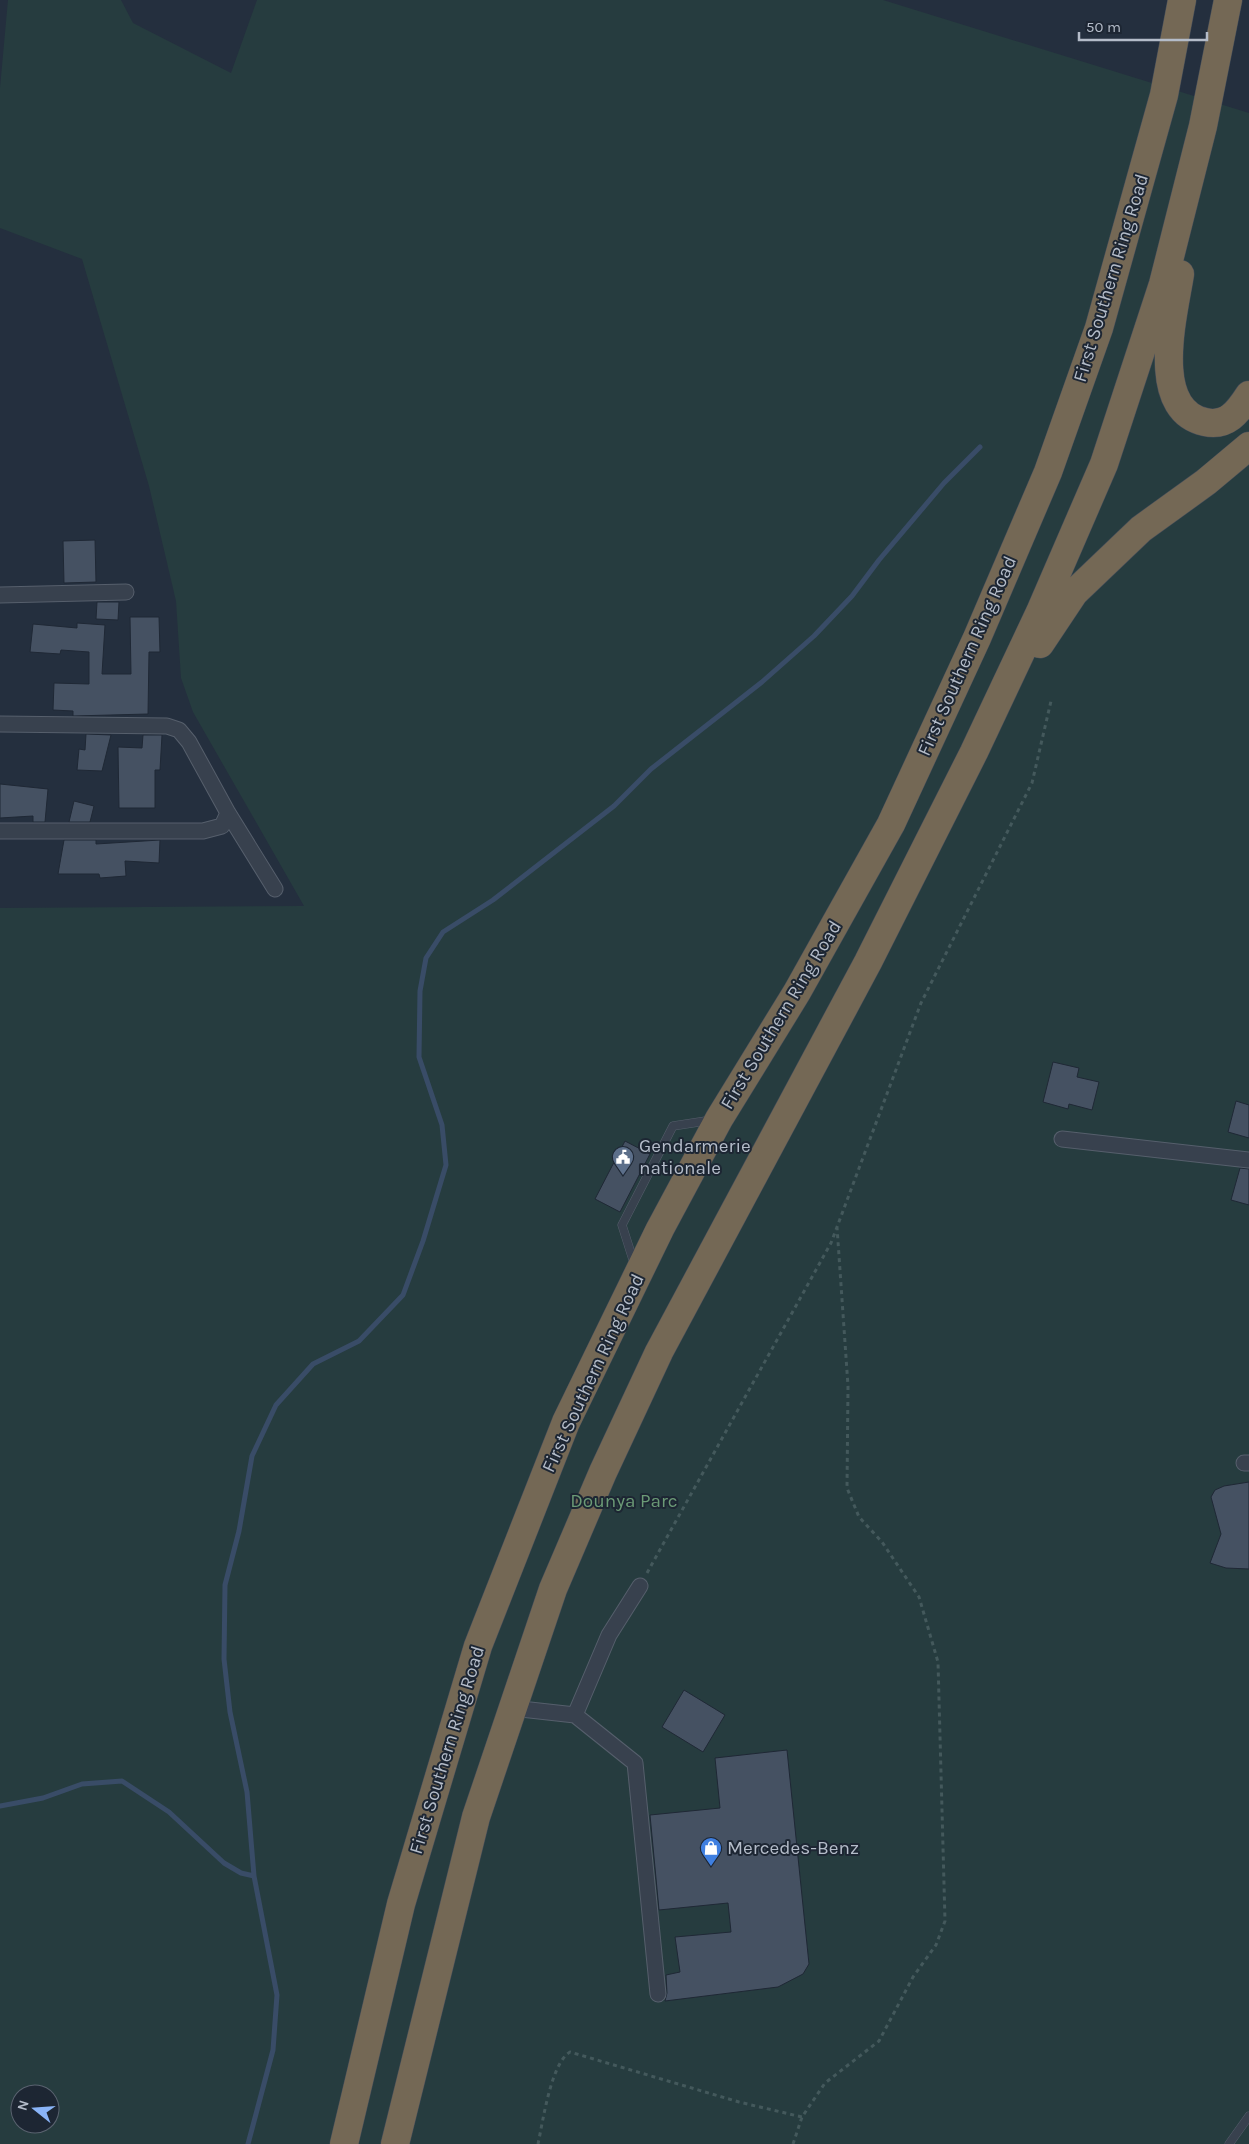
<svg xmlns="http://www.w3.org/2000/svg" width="1249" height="2144" viewBox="0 0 1249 2144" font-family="Karla,sans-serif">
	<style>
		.green { fill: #263c3f; fill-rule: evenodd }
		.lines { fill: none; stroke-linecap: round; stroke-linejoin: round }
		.stream { stroke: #394c67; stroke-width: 5 }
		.building { fill: #455162; stroke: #1f2835 }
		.lane-casing { stroke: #565f6c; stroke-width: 9 }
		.street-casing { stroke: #565f6c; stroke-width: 17 }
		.highway-casing { stroke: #434c59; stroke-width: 29 }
		.path { stroke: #44595c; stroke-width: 3; stroke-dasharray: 4 4; stroke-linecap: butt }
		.lane { stroke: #38414e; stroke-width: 8 }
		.street { stroke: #38414e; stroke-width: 15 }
		.highway { stroke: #746855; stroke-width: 28 }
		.labels { text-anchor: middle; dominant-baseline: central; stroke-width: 4; stroke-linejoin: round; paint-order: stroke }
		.street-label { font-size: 19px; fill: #b4bcc9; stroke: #1d2633 }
		.poi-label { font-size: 19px; fill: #b4bcc9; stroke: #1d2633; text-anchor: start }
		.park-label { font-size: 19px; fill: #6b9a76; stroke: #1d2633 }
	</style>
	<rect width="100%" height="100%" fill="#242f3e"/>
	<path class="green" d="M8 0H121L133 23 231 73 257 0H883L1249 113V2144H0V908L304 906 193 712 181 678 176 601 149 486 82 259 0 228V88ZM20 2094H50V2124H20Z"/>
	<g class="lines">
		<path class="stream" d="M0 1806 43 1798 82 1784 122 1781 169 1812 224 1863 241 1873 254 1876
			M248 2144 273 2050 277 1995 254 1876 247 1792 230 1712 224 1659 225 1585 239 1531 252 1456 276 1405 313 1364 359 1341 403 1295 423 1241 446 1165 442 1125 419 1057 420 991 426 958 443 932 493 900 614 806 651 769 762 682 814 636 852 596 879 560 944 483 980 447"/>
	</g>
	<path class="building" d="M95 540 96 582 64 583 63 541Z
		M97 602H119L118 620 96 619Z
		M130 617H159L160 652H149L148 714 73 716V711L53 710 54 683 89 684V652L61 650 60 654 30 652 33 624 77 628V623L105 625 102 674H131Z
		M86 734 111 735 102 771 77 770 79 749 85 750Z
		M143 735H162L160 770H155V808H119L118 747 142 748Z
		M0 784 48 789 45 822H33V816L0 818Z
		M74 801 94 806 90 822H69Z
		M64 840H96V844L160 840 159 863 125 861 126 876 100 878 99 874H58Z
		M1053 1062 1079 1068 1077 1077 1099 1082 1092 1110 1069 1104 1068 1109 1043 1102Z
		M1236 1101 1249 1105V1138L1228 1132Z
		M625 1141 650 1154 620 1212 595 1199Z
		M1240 1168 1249 1169V1205L1231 1200Z
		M1249 1482V1569L1226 1568 1210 1563 1221 1534 1211 1497 1215 1490 1224 1486Z
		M684 1690 725 1715 703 1752 662 1727Z
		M787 1750 809 1964 803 1974 778 1987 665 2001 667 1993 666 1975 680 1972 675 1937 731 1932 728 1903 659 1910 650 1815 720 1808 715 1758Z"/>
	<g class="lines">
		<g class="lane-casing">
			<path id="lane" d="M635 1266 622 1225 673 1126 712 1120
				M1229 2144 1249 2116"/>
		</g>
		<g class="street-casing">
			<path id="street" d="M0 595 126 592
				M0 724 167 726 179 730 189 742 228 813 275 889
				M0 831H203L222 826 228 813
				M1062 1139 1249 1160
				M1244 1463H1249
				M512 1708 575 1715 635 1763 658 1994
				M575 1715 609 1635 640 1586"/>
		</g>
		<g class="highway-casing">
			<path id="highway" d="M1180 274C1174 313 1148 410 1205 422 1227 427 1238 412 1249 395
				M1040 644 1074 593 1141 529 1206 482 1249 446
				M344 2144 401 1904 478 1646 566 1422 660 1229 719 1119 797 992 891 824 977 638 1048 472 1099 328 1164 95 1182 0
				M395 2144 476 1817 553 1589 603 1472 659 1352 868 962 974 752 1040 612 1104 464 1163 284 1203 126 1228 0"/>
		</g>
		<path class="path" d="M647 1573 831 1243 921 1003 1032 783 1051 701
			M538 2144C543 2121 551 2063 570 2052L739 2102 802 2117
			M793 2144 802 2117 825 2083 879 2041 913 1977 936 1945 945 1921 938 1662 919 1597 882 1542 859 1517 847 1488 848 1386 837 1227"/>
		<use href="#lane" class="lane"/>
		<use href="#street" class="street"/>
		<use href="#highway" class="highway"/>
	</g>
	<defs>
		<g id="civic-pin" transform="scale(1.125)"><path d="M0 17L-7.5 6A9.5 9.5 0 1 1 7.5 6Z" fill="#5c6f8a" stroke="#1d2633"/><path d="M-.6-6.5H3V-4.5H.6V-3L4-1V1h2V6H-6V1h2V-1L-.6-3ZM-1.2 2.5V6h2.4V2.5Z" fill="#fff"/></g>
		<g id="shop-pin" transform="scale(1.125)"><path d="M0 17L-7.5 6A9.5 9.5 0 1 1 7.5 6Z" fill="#3f7fe0" stroke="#1d2633"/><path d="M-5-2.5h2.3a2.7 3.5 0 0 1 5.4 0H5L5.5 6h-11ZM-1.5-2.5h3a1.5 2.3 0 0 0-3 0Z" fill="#fff"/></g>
	</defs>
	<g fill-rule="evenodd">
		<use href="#civic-pin" x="623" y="1157"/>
		<use href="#shop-pin" x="711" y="1848"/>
	</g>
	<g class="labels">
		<g class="street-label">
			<text transform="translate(1111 278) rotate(-73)">First Southern Ring Road</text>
			<text transform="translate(967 656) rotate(-66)">First Southern Ring Road</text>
			<text transform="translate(781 1015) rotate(-59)">First Southern Ring Road</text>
			<text transform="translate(593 1373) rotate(-65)">First Southern Ring Road</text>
			<text transform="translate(447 1750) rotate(-73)">First Southern Ring Road</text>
		</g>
		<g class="poi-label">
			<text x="639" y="1146">Gendarmerie<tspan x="639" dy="22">nationale</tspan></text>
			<text x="727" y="1848">Mercedes-Benz</text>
		</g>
		<g class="park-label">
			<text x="624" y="1501">Dounya Parc</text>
		</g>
	</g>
	<g transform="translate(35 2109) rotate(287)"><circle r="24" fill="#1d2633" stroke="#59626f"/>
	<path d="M0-4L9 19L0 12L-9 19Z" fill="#8ab4f8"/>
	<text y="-8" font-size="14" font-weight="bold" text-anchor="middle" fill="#b4bcc9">N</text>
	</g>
	<path d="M1079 32v8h128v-8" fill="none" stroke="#b4bcc9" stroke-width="2.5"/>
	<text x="1086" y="32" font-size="15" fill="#b4bcc9" stroke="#1d2633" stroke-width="4" paint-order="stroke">50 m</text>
</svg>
